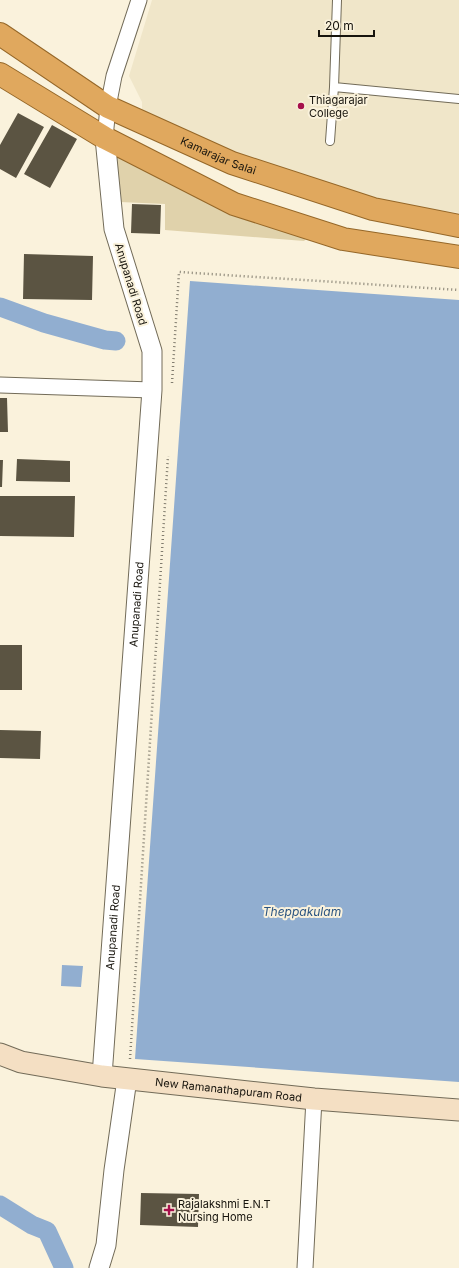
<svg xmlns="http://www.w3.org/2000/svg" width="459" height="1268" viewBox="0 0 459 1268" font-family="Inter,sans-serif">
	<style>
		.built { fill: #f0e6c9 }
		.green { fill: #e0d2ab }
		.water { fill: #91aed0 }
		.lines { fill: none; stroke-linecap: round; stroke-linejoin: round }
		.canal { stroke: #91aed0; stroke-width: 19 }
		.building { fill: #5b5442 }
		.service-casing { stroke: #726b58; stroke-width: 10 }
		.minor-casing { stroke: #726b58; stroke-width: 17 }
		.tertiary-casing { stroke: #726b58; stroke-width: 21 }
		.secondary-casing { stroke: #726b58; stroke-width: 23 }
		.trunk-casing { stroke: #956728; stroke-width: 24 }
		.path { stroke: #827d6f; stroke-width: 2.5; stroke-dasharray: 1 3; stroke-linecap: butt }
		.service { stroke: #fff; stroke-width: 8 }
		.minor { stroke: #fff; stroke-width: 15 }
		.tertiary { stroke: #fff; stroke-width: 19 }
		.secondary { stroke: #f4dfc3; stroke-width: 21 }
		.trunk { stroke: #e0a85e; stroke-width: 22 }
		.poi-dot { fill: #a50f4a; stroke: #faf2dc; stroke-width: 1.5 }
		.labels { text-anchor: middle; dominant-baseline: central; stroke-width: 4; stroke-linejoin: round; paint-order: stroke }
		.poi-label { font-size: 11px; fill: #17140d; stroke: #faf2dc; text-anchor: start }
		.street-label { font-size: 11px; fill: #17140d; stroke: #faf2dc }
		.water-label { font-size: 12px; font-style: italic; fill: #2a5481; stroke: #faf2dc }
	</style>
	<rect width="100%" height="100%" fill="#faf2dc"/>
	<path class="built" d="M152 0H459V213L360 198 349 189 265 164 145 116 142 110V102L129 76Z"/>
	<path class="green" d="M118 152 307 238 304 241 165 230V204L120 202 113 157Z"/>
	<path class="water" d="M190 281 459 300V1082L135 1059Z
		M62 965 83 966 81 987 61 986Z"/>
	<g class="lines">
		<path class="canal" d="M0 307 44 323 105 340 116 341
			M0 1205 32 1225 47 1231 64 1268"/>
	</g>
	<path class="building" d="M18 113 44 127 16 178 0 169V145Z
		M52 125 77 139 50 188 24 174Z
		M132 204 161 205 160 234 131 233Z
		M24 254 93 256 92 300 23 299Z
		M0 398H7L8 432H0Z
		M17 459 70 461V482L16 481Z
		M0 460H3L2 487H0Z
		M0 496H75L74 537 0 536Z
		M0 645H22V690H0Z
		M0 730 41 731 40 759 0 758Z
		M141 1193 199 1194 198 1227 140 1225Z"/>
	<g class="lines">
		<g class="service-casing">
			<path id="service" d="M334 87 459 99
				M330 141 334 87 337 0"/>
		</g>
		<g class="minor-casing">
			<path id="minor" d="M105 138 108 107 114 76 139 0
				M0 385 152 390
				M305 1268 314 1099"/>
		</g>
		<g class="tertiary-casing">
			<g id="tertiary">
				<path id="s1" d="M102 1076 152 390V351L114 229 105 138"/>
				<path d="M99 1268 106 1245 114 1170 127 1079"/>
			</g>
		</g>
		<g class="secondary-casing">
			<g id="secondary">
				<path id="s2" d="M0 1054 21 1062 102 1076 314 1099 459 1110"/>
			</g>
		</g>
		<g class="trunk-casing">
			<g id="trunk">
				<path id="s3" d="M0 34 108 107 232 163 373 209 459 226"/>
				<path d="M0 74 105 138 234 204 343 239 459 257"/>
			</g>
		</g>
		<path class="path" d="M172 383 179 272 459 290
			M130 1059 168 456"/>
		<use href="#service" class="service"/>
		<use href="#minor" class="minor"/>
		<use href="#tertiary" class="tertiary"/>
		<use href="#secondary" class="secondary"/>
		<use href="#trunk" class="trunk"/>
	</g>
	<g class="poi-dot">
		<circle cx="301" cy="106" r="4"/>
		<path d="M167 1204h4v4h4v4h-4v4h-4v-4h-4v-4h4z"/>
	</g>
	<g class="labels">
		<g class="poi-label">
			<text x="309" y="100">Thiagarajar<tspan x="309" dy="13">College</tspan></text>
			<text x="178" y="1204">Rajalakshmi E.N.T<tspan x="178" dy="13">Nursing Home</tspan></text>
		</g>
		<g class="street-label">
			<text stroke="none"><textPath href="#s3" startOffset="251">Kamarajar Salai</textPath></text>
			<text transform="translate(131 284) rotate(73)">Anupanadi Road</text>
			<text stroke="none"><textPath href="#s1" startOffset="473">Anupanadi Road</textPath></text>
			<text stroke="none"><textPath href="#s1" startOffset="149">Anupanadi Road</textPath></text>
			<text stroke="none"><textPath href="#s2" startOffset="232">New Ramanathapuram Road</textPath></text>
		</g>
		<g class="water-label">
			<text x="302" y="911">Theppakulam</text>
		</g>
	</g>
	<path d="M319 30v6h55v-6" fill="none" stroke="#17140d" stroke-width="2"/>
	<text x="325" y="30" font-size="12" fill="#17140d" stroke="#faf2dc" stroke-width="3" paint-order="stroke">20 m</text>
</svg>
